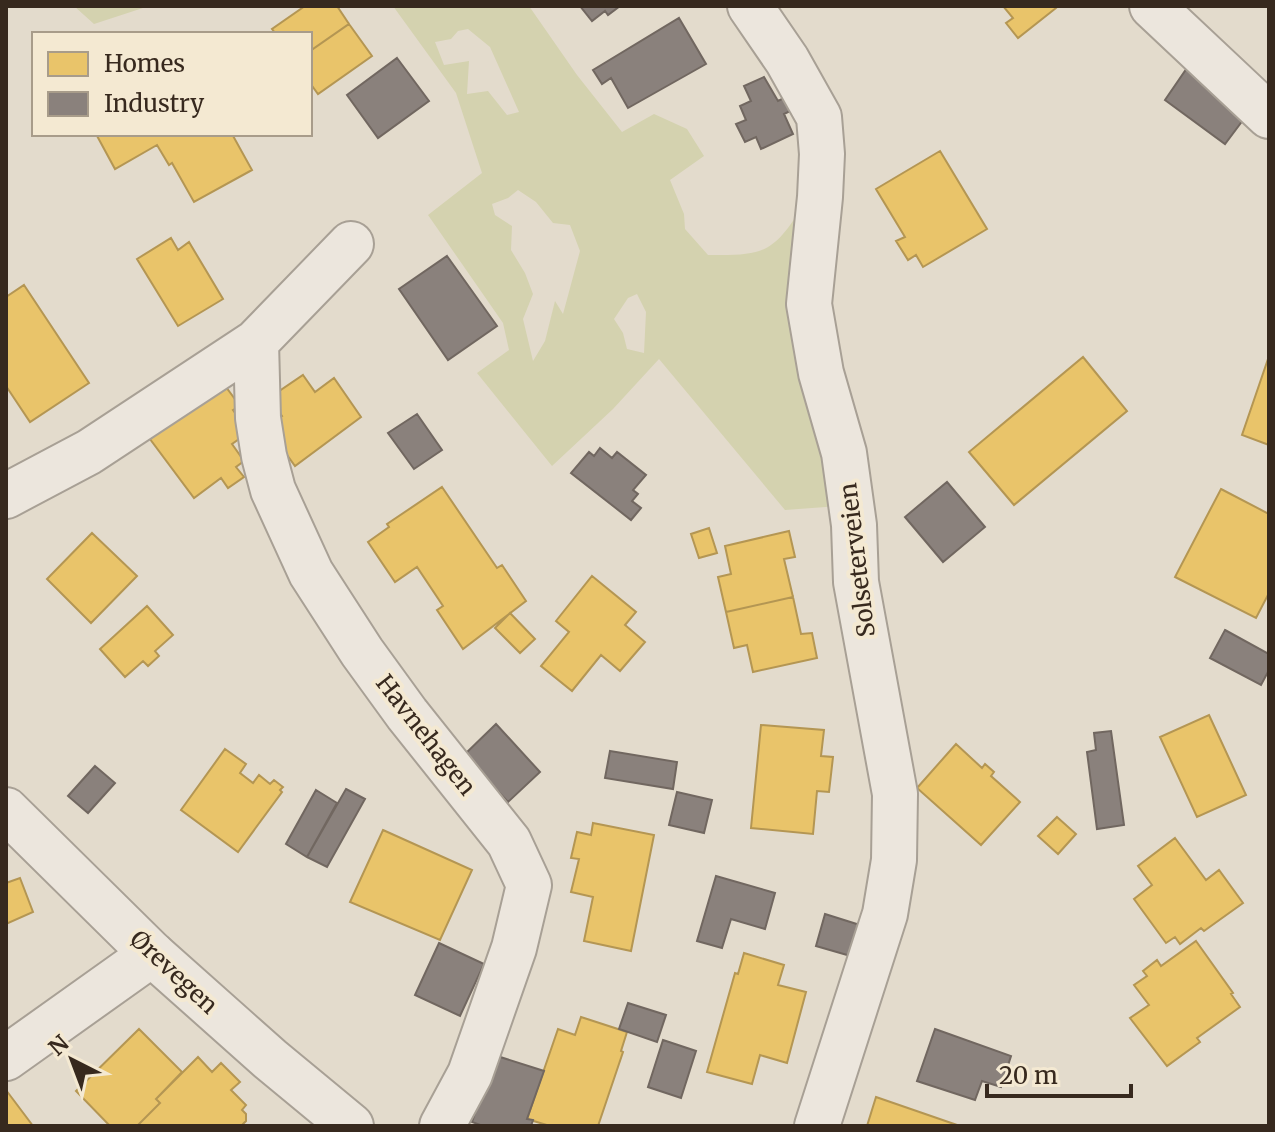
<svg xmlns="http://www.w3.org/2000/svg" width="1275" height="1132" viewBox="0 0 1275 1132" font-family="Merriweather,serif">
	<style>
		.green { fill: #d4d2af; fill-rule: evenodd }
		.homes { fill: #e9c46a; stroke: #b49653; stroke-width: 2 }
		.industry { fill: #8a817c; stroke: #716760; stroke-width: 2 }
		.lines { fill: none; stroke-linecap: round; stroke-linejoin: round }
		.minor-casing { stroke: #a8a095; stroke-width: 48 }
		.tertiary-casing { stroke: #a8a095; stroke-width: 48 }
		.minor { stroke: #ece6dd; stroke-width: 44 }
		.tertiary { stroke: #ece6dd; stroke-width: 44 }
		.labels { text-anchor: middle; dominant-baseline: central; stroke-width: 8; stroke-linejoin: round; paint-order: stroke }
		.street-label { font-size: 24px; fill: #37291e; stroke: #f4e9d2 }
	</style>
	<rect width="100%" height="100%" fill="#e3dbcc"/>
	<path class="green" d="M74 6H149L94 24Z
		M393 6H529L577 75 622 132 654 114 687 129 704 156 670 180 684 214 685 229 708 255C767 256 774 252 806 201L839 506 785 510 659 359 613 409 552 466 477 373 509 350 503 323 428 215 482 173 456 93ZM468 29 490 47 519 112 507 115 488 91 467 94 469 61 444 65 435 42 451 39 458 31ZM518 190 536 202 553 223 570 225 580 251 563 314 555 301 545 341 533 361 523 319 533 294 525 273 511 250 512 226 495 215 492 204 508 198ZM637 294 646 312 644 353 627 349 623 333 614 319 628 298Z"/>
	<path class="homes" d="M305 6H337L349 24 310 51V34H276L272 29Z
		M1003 6H1055L1056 8 1018 38 1006 23 1013 18Z
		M349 24 372 56 318 94 310 83V51Z
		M96 134H232L252 170 194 202 172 163 169 165 157 145 115 169Z
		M940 151 987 229 923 267 916 255 908 260 896 241 905 237 876 189Z
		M171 238 178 250 189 242 223 299 178 326 137 259Z
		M24 285 89 383 30 422 6 386V297Z
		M1269 356V445L1242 435Z
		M1083 357 1127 411 1014 505 969 452Z
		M303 375 315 392 334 378 361 417 295 466 267 427 282 416 269 398Z
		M223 383 240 406 233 410 249 432 232 444 244 461 236 467 244 477 228 488 221 478 194 498 147 435Z
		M442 487 497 568 502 565 526 601 463 649 437 610 443 606 417 567 395 582 368 542 389 527 387 524Z
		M1221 489 1269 514V593L1256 618 1175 577Z
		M709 528 717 553 699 558 691 534Z
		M789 531 795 557 784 559 793 597 726 612 718 577 731 574 725 546Z
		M92 533 137 576 91 623 47 579Z
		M592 576 636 612 625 625 645 642 620 671 601 655 572 691 541 666 569 632 556 621Z
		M793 597 801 634 812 633 817 658 753 672 747 645 734 648 726 612Z
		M147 606 173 635 155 651 159 656 148 666 143 661 125 677 100 649Z
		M510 613 535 639 520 653 495 628Z
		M1209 715 1246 795 1197 817 1160 737Z
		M761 725 824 730 821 756 833 757 829 792 817 791 813 834 751 828Z
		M956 744 982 768 985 764 994 772 991 776 1020 802 981 845 917 788Z
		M225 749 246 764 240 773 253 783 259 775 270 784 274 780 283 787 280 790 282 792 238 852 181 810Z
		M1057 817 1076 834 1058 854 1038 836Z
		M593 823 654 835 631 951 584 941 593 897 571 892 579 859 571 858 577 832 591 835Z
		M383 830 472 870 440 940 350 902Z
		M1175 838 1206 880 1219 870 1243 903 1204 931 1201 928 1180 944 1175 937 1166 943 1134 899 1152 885 1138 866Z
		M20 878 33 912 6 924V883Z
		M1196 941 1233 993 1231 994 1240 1007 1197 1038 1200 1042 1167 1066 1130 1018 1149 1005 1134 985 1147 976 1143 971 1157 960 1161 966Z
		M744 953 784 965 778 985 806 992 787 1063 760 1055 752 1084 707 1072 735 973 738 974Z
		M581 1017 627 1032 621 1051 623 1052 598 1126H550L527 1119 558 1029 575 1035Z
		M139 1029 182 1072 156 1099 160 1103 137 1126H110L76 1091Z
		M198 1057 212 1072 221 1063 240 1082 231 1090 246 1105 242 1110 246 1114V1121L241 1126H137L160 1103 156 1099Z
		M6 1090 33 1126H6Z
		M876 1097 960 1126H867Z"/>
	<path class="industry" d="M580 6H620L608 15 605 11 592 21Z
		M679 18 706 64 628 108 611 78 602 84 593 70Z
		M397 58 429 101 378 138 347 95Z
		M1187 68 1249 112 1225 144 1165 100Z
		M764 77 778 101 786 97 792 110 784 114 793 134 761 149 756 137 745 142 736 124 746 120 740 106 751 101 744 86Z
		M447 256 497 326 448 360 399 289Z
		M417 414 442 450 414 469 388 433Z
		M600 448 612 458 617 452 646 475 633 490 638 494 632 501 641 508 631 520 571 473 589 452 594 456Z
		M947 482 985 527 943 562 905 517Z
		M1225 630 1269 654V670L1261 685 1210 658Z
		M496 724 540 772 508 802 464 755Z
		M1111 731 1124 825 1097 829 1087 752 1096 750 1094 733Z
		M610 751 677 762 673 789 605 778Z
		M95 766 115 783 88 813 68 796Z
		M346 789 365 799 327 867 307 857Z
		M316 790 337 803 307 857 286 844Z
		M677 792 712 800 704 833 669 825Z
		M716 876 775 893 765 929 731 919 722 948 697 941Z
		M825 914 863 926 854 957 816 946Z
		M439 943 484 964 460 1016 415 995Z
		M628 1003 666 1015 657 1042 619 1029Z
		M935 1029 1011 1056 1001 1087 982 1081 975 1100 917 1081Z
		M663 1040 696 1051 681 1098 648 1087Z
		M494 1055 544 1071 527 1119 533 1120 531 1126H483L472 1122Z"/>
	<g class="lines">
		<g class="minor-casing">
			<path id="minor" d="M750 6 787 60 819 117 822 154 820 197 809 304 821 373 844 453 854 525 856 582 895 794 894 860 885 914 817 1126
				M1152 6 1269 116
				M256 342 258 418 264 456 273 490 311 573 362 652 407 714 509 842 529 885 514 948 470 1074 442 1126
				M6 496 89 452 256 342 351 244
				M6 1058 152 954"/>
		</g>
		<g class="tertiary-casing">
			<path id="tertiary" d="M6 810 152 954 270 1059 351 1126"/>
		</g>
		<use href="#minor" class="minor"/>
		<use href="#tertiary" class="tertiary"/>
	</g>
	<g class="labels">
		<g class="street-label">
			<text transform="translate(857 560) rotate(-97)">Solseterveien</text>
			<text transform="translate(426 735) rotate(52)">Havnehagen</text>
			<text transform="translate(174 972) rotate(43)">Ørevegen</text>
		</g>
	</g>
	<rect width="1275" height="1132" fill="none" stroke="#37291e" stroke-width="16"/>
	<rect x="32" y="32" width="280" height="104" fill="#f4e9d2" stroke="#a89c8a" stroke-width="2"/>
	<rect x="48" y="52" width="40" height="24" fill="#e9c46a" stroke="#a89c8a" stroke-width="2"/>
	<text x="104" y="72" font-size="24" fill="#37291e">Homes</text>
	<rect x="48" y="92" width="40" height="24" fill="#8a817c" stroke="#a89c8a" stroke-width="2"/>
	<text x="104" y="112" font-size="24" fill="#37291e">Industry</text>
	<g transform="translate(72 1060) rotate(318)" stroke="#f4e9d2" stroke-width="6" paint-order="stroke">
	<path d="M0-6L14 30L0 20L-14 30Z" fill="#37291e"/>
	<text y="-12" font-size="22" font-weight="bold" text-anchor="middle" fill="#37291e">N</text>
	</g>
	<path d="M987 1084v12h144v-12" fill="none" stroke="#37291e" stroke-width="4"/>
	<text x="999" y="1084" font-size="24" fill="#37291e" stroke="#f4e9d2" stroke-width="6" paint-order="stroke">20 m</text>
</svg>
